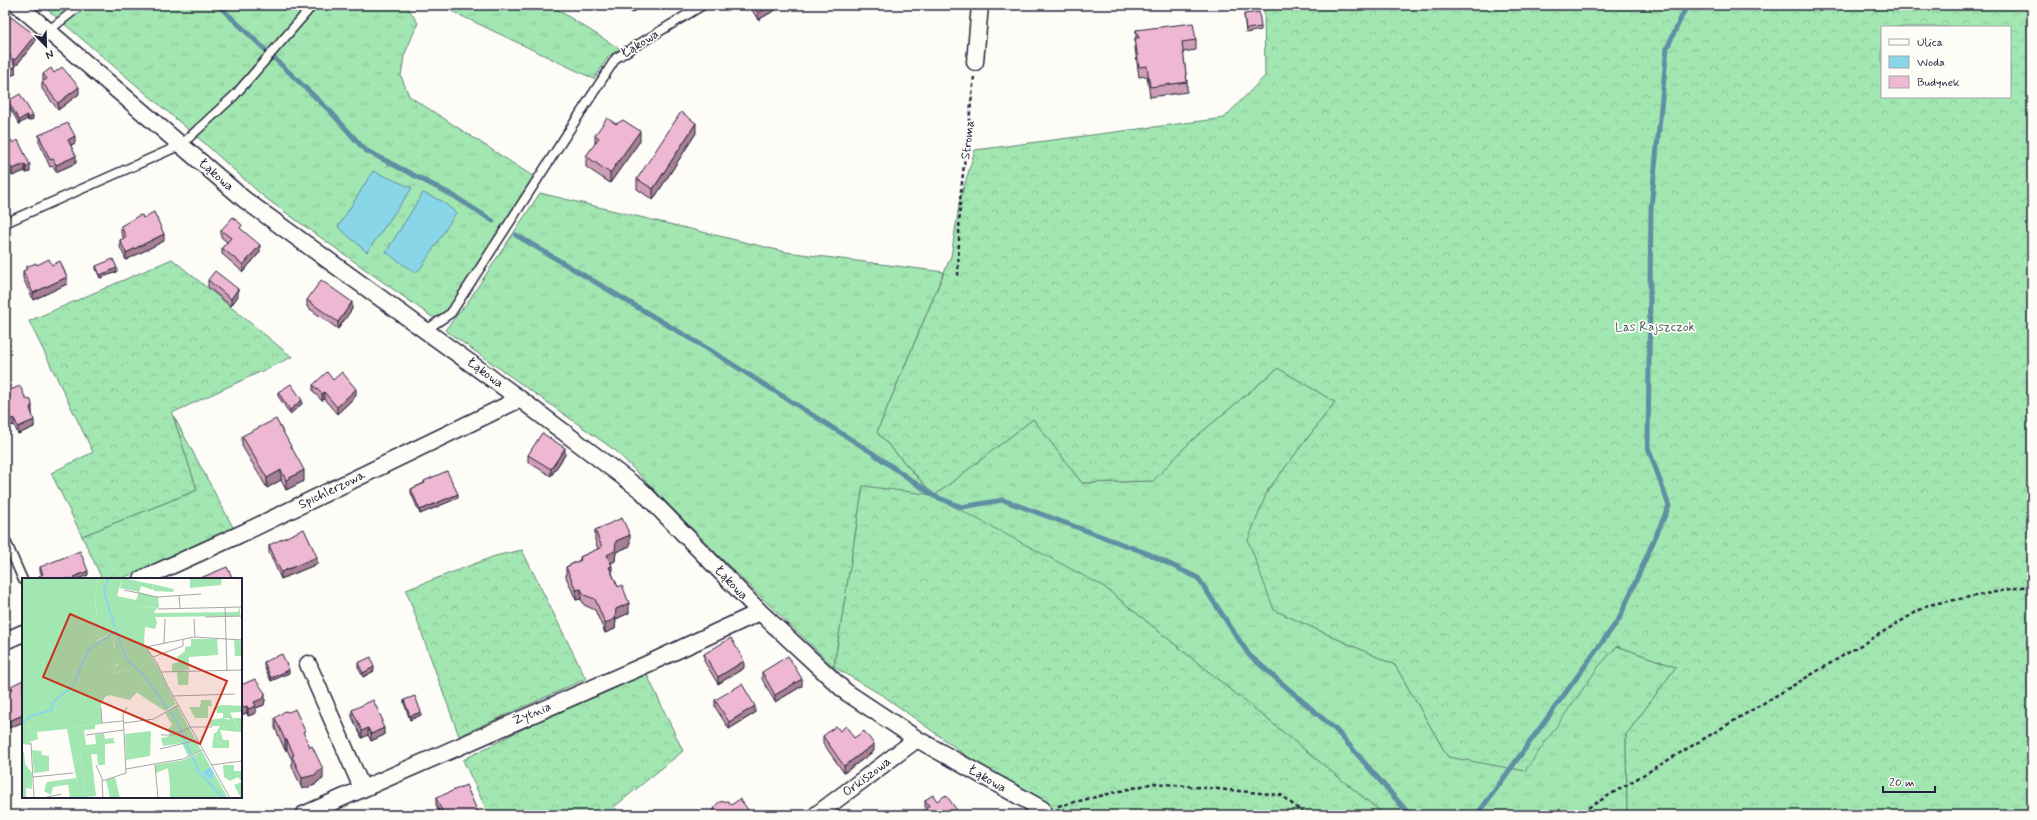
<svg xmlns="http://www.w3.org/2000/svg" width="2037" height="820" viewBox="0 0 2037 820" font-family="Mynerve,sans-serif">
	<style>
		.grass { fill: url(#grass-tufts); stroke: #628476 }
		.forest { fill: url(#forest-crowns); stroke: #628476; fill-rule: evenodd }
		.water { fill: #8ad6e9; stroke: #608ea3 }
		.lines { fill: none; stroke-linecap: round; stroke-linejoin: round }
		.stream { stroke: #608ea3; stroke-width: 5 }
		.service-casing { stroke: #22223b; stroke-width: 11 }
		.minor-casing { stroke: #22223b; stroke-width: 19 }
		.path { stroke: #22223b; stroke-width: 2.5; stroke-dasharray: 4 3; stroke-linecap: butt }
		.service { stroke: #fdfcf7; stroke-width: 8 }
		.minor { stroke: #fdfcf7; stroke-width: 16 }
		.wall { fill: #cd9eb5; stroke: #22223b }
		.shaded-wall { fill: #a78193; stroke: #22223b }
		.building { fill: #eeb8d2; stroke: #22223b }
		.labels { text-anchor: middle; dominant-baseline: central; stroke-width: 3.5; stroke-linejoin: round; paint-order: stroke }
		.street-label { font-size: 13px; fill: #22223b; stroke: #fdfcf7 }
		.park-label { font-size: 13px; fill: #485d5e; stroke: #fdfcf7 }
		.inset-river { fill: none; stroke: #8ad6e9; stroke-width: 2 }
		.inset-road { fill: none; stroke: #a5a5ac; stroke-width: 1 }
		.view { fill: #c8321e; fill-opacity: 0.15; stroke: #c8321e; stroke-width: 2 }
		.inset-edge { fill: none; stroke: #22223b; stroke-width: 2 }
	</style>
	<defs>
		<pattern id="grass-tufts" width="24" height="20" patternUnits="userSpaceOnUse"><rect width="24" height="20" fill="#a2e6b1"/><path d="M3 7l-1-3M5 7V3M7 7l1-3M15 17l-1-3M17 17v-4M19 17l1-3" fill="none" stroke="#8bc599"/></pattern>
		<pattern id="forest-crowns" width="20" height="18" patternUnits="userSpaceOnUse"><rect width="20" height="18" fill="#a2e6b1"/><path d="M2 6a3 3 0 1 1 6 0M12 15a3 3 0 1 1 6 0" fill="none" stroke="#8bc599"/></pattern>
	</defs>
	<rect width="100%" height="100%" fill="#fdfcf7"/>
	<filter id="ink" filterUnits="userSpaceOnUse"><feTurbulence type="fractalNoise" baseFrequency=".025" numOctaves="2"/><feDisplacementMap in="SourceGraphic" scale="8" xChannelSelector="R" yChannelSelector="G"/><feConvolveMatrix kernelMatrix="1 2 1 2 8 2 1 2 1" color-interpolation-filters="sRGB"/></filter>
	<g filter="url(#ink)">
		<path class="grass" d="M42 5H406L418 23 404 56 401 76 409 96 534 177 444 318 432 317 264 197 203 142Z
			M450 5H550L620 49 609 56 594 79 445 8Z
			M540 193 786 252 944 272 877 432 934 496 1033 419 1082 483 1152 481 1191 441 1278 368 1335 402 1268 490 1274 610 1395 665 1448 757 1599 666 1617 646 1676 667 1626 735 1627 815H1385L1103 586 863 486 834 667 737 574 616 451 445 330 467 303Z
			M172 413 235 531 120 579H102L82 536 197 490Z"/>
		<path class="forest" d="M1264 5H2032V815H1627L1626 735 1676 667 1617 646 1599 666 1525 771 1448 757 1395 665 1274 610 1248 540 1268 490 1335 402 1278 368 1191 441 1153 481 1082 483 1033 419 934 496 1103 586 1385 815H1049L885 697 834 667 863 486 934 495 877 432 951 256 960 200 975 150 1224 118 1265 76ZM1882 27H2010V97H1882Z
			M172 259 292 357 172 413 197 490 82 536 51 473 93 452 29 321Z
			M522 550 586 679 459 736 406 590 495 556Z
			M643 666 683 751 614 807 622 815H489L463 760Z"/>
		<path class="water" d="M373 171 412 188 367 252 338 227Z
			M423 193 442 201 456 213 421 268 415 273 386 252Z"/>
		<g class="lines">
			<path class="stream" d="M218 5 330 111 365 150 454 196 493 221
				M516 235 713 352 871 452 934 496 962 507 1003 500 1149 554 1198 578 1249 655 1336 730 1410 815
				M1477 815 1619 619 1669 506 1648 447 1651 207 1667 48 1687 5"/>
			<g class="service-casing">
				<path id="service" d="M48 31 81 5
					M5 223 181 145 235 95 313 5
					M426 330 451 313 616 58 703 5
					M5 539 23 580"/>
			</g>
			<g class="minor-casing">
				<path id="minor" d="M18 5 245 200 520 399 642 491 760 612 846 692 917 739 1042 809 1034 815
					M975 62 980 5
					M142 579 245 532 520 399
					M5 641 23 633
					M308 664 362 788
					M303 815 643 666 760 612
					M816 815 917 739"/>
			</g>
			<path class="path" d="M958 276 960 200 974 77
				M1058 806 1154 783 1281 795 1306 815
				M1576 815 1928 605 2032 585"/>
			<use href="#service" class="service"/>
			<use href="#minor" class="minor"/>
		</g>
		<path class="wall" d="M626 5H644L632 13Z
			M749 5H784L758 20Z
			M1244 14 1261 27V30L1246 33Z
			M5 25 35 42 15 67V74L5 78Z
			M1136 30 1196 40V50L1183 52 1187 82V92L1150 97 1147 76 1139 77 1135 48V38H1136Z
			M54 73 79 94 58 110 42 89V82L43 81V74Z
			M8 101 33 119 28 121 27 119 19 124 8 105Z
			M696 133 653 200 637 189V179Z
			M39 135 75 143 71 145 76 163 56 172 53 166 50 167 39 142Z
			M595 135 640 141 610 183 586 167V156L595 145Z
			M11 140 30 172 26 173 25 171 12 176 5 160V143Z
			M143 218 164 241 126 260 120 247V240L124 239 121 233V226Z
			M221 230H242L260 252 243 272 222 254V248L227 242 221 237Z
			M37 265H52L67 284 33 300 23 278V271L26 270V267Z
			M96 266 117 272 100 278 96 269Z
			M208 280 238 296 231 306 208 287Z
			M307 300 352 309 338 329 307 307Z
			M333 380 356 396 337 414 324 399 322 401 313 391V385Z
			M5 392 26 399 32 412V413L34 427 18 434 14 425 5 428Z
			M278 392 302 404 290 414 278 396Z
			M242 436 304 481 286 490 281 480 267 488 242 446Z
			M528 455H565L551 476 528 462Z
			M424 481 458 498 420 514 411 493V489L424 483Z
			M595 530 630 546 616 552 615 561 611 563 612 573 629 613 616 619 615 629 605 633 595 610 584 605 581 599 576 600 566 577V567L580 560V557L598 549 595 540Z
			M269 545 317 564 281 579 269 552Z
			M40 567 88 575 78 579H39V576L42 575 40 571Z
			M704 654 744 668 718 684 704 661Z
			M264 662 289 673 271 681 264 666Z
			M358 663 374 671 363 677 358 667Z
			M762 672 802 686 775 702 762 679Z
			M241 685 265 700 264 705 256 708V713L248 716 247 713Z
			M11 686 23 722 9 728 7 724 5 725V693L11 690Z
			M404 700 421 715 410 720 404 703Z
			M715 700 755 713 729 729 715 707Z
			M352 710 383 726 384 735 371 741 368 735 362 738 352 717Z
			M275 718 305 736 323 779 317 782 315 785 302 789 292 766V760L287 750H285L275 728Z
			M823 736 854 738 874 751 844 773 823 743Z
			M436 798 479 815H441L436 805Z
			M925 800 937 801 959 815 926 809 925 807Z"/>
		<path class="shaded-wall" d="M634 5H644L632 13V6Z
			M771 5H784L758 20V13Z
			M35 35V42L15 67V60Z
			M15 67V74L5 78V71Z
			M79 87V94L58 110V103Z
			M27 115V119L19 124V120Z
			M33 116V119L28 121V118Z
			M696 123V133L653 200V189Z
			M640 131V141L610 183V173Z
			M75 136V143L68 147V140Z
			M76 156V163L56 172V165Z
			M25 164V171L12 176V169Z
			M30 165V172L26 173V166Z
			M164 234V241L126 260V253Z
			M260 245V252L243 272V265Z
			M117 268V272L100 278V275Z
			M67 277V284L33 300V293Z
			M238 289V296L231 306V299Z
			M352 302V309L338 329V322Z
			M356 389V396L337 414V407Z
			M324 392V399L322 401V394Z
			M302 400V404L290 414V410Z
			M32 405V412L30 415V408Z
			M14 418V425L5 428V421Z
			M34 420V427L18 434V427Z
			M565 448V455L551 476V469Z
			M281 470V480L267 488V478Z
			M304 470V481L286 490V480Z
			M458 494V498L420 514V510Z
			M630 535V546L616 552 615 561 607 565V555L616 541Z
			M317 557V564L281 579V572Z
			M612 566V576L609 567Z
			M88 571V575L78 579H74V577Z
			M581 589V599L576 600V590Z
			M629 603V613L616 619 615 629 605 633V623L616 609Z
			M744 661V668L718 684V677Z
			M374 667V671L363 677V673Z
			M289 670V673L271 681V678Z
			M802 679V686L775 702V695Z
			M265 693V700L264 705 256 708V713L248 716V709L254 702Z
			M247 706V713L241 715V708Z
			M755 706V713L729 729V722Z
			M421 712V715L410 720V716Z
			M23 715V722L9 728V721Z
			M7 717V724L5 725V718Z
			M368 728V735L362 738V731Z
			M384 728V735L371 741V734Z
			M285 740H287V750H285Z
			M874 744V751L844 773V766Z
			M323 769V779L317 782 315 785 302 789V778Z"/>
		<path class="building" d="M753 5H771L758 13Z
			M1259 12 1261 27 1246 29 1244 14Z
			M11 17 35 35 15 60 12 58 15 67 5 71V59L11 57 5 52V25Z
			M1193 23 1196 40 1182 42 1187 82 1150 87 1147 66 1139 67 1135 38H1139L1136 30Z
			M62 67 79 87 58 103 42 82 47 79 43 74 51 68 54 73Z
			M20 94 33 116 28 118 27 115 19 120 8 101Z
			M681 112 696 123 653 189 637 179Z
			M607 118 616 124 623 120 640 131 610 173 586 156 599 138 595 135Z
			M68 123 75 136 68 140 76 156 56 165 53 159 50 160 39 135Z
			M11 140 13 143 18 140 30 165 26 166 25 164 12 169 5 153V143Z
			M154 212 164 234 126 253 120 240 126 237 121 226 138 216 142 215 143 218Z
			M233 217 242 225 240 228 260 245 243 265 222 248 231 238 221 230Z
			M49 259 52 265 60 261 67 277 33 293 23 271 27 269 26 267 36 263 37 265Z
			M113 259 117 268 100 275 96 266Z
			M215 271 238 289 231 299 208 280Z
			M321 280 352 302 338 322 307 300Z
			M327 372 333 380 342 372 356 389 337 407 324 392 322 394 313 385Z
			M291 384 302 400 290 410 278 392Z
			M20 386 26 399 31 400 32 405 30 408 34 420 18 427 14 418 5 421V392Z
			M276 419 304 470 286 480 281 470 267 478 242 436Z
			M542 433 565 448 551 469 528 455Z
			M447 471 458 494 420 510 411 489 425 483 424 481Z
			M622 518 630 535 616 541 615 551 607 555 612 566 609 567 618 587 622 585 629 603 616 609 615 619 605 623 595 599 584 595 581 589 576 590 566 567 581 560 580 557 602 547 595 530Z
			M304 529 317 557 281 572 269 545Z
			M80 551 88 571 74 577 75 578 74 579H40L39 576 43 574 40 567Z
			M227 567 233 579H198Z
			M731 638 744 661 718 677 704 654Z
			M282 654 289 670 271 678 264 662Z
			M788 656 802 679 775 695 762 672Z
			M371 657 374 667 363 673 358 663Z
			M255 679 265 693 264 698 254 702 256 706 248 709 247 706 241 708V685Z
			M23 680V715L9 721 7 717 5 718V693L13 689 11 686Z
			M742 684 755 706 729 722 715 700Z
			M415 696 421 712 410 716 404 700Z
			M373 700 383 721 381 722 384 728 371 734 368 728 362 731 352 710Z
			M295 709 305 731 303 732 310 747 312 746 323 769 317 772 315 775 302 778 292 756 294 755 287 740H285L275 718 285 711 289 712Z
			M836 726 840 731 846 726 854 738 864 731 874 744 844 766 823 736Z
			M466 785 479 815H444L436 798Z
			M933 795 937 801 946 795 959 813 956 815H918L929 806 925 800Z
			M740 799 752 815H708L714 810 716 805 719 802 728 801 731 805Z"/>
	</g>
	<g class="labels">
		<g class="street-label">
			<text transform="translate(640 44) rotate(-32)">Łąkowa</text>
			<text transform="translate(968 140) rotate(-83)">Stroma</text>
			<text transform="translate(216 175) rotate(41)">Łąkowa</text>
			<text transform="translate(485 373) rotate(36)">Łąkowa</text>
			<text transform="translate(332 490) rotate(-26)">Spichlerzowa</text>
			<text transform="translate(731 583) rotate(46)">Łąkowa</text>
			<text transform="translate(532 714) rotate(-23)">Żytnia</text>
			<text transform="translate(867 777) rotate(-37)">Orkiszowa</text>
			<text transform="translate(987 779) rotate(30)">Łąkowa</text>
		</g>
		<g class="park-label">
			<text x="1655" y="327">Las Rajszczok</text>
		</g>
	</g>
	<g transform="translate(22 578)">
		<rect width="220" height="220" fill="#fdfcf7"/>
		<path d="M76 0H88L84 13 90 35 135 87 154 126 143 133 114 114 124 104 112 100 105 91 91 96 88 91 96 87 91 60 85 57 74 63 71 60 77 56 79 49 75 40 73 20ZM100 0 130 6 131 12 119 8 117 14 98 10ZM116 28 135 30 132 35 216 34 218 29V38L134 39 116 34ZM212 62 219 63 220 78H213ZM155 127 179 172 166 178 160 165 141 168 139 160 148 158 146 151 150 147 143 135ZM201 127 220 128V134L201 135ZM45 133 49 149 74 146 73 138 79 137 80 146 73 147V151L62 152 64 167 74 166 73 157 82 155 83 161 91 160 92 164 94 165 83 166V187H76L75 176 58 177 64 219 48 220 46 206 55 204 45 151 15 154 16 161 8 164 9 167 0 166V142L4 141 10 156 31 134ZM201 140 208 142 209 146 200 148 198 152 201 162H207V170L195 162 194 155 198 148H188V142ZM211 140H220V154H218ZM129 153 128 178 104 182 103 156ZM180 173 189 190 180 195 190 203 192 195 206 220H157L151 207 148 208 146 190 134 195 133 187 162 182ZM201 187H212V193H220V204L216 199 208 203 202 199Z" fill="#a2e6b1"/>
		<path d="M0 0H76L73 20 75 40 79 49 77 56 71 60 75 63 86 57 91 60 92 69 100 77 99 83 88 92 92 96 105 91 110 93 112 100 122 97 112 85 97 56 83 13 88 0H100L95 18 114 22 117 14 136 19 137 30 117 28 116 33H126L133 38 135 45 133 51 123 49 122 66 135 87 127 100 122 98 124 104 108 122 87 117 83 119 79 127V137L73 139 75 146 49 149 45 134H31L28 137 30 150 14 152 10 156 4 141 0 142ZM168 0H200L199 7 168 10ZM130 6 152 11 151 14 132 13ZM169 61H195L196 77 167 79V92L150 94V86L157 84 155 79 163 73V69L169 68ZM155 94H167L166 107H156ZM179 122H189L190 128H186V140H173L167 129H178ZM201 127V135L207 133 218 154 198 152V148L209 146 207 140H201V135H195L194 128ZM192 155H194L195 162 207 170H190ZM10 172 19 173 20 177 27 178V193L12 195ZM0 173 2 174 3 186 10 195V211L4 210V220H0ZM69 175 74 218 64 219 58 177ZM93 199 98 220H88L84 202ZM54 200 55 205 31 209 29 217 22 213 25 204ZM220 204V220H219L212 207ZM151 207 154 208 157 220H148V208Z" fill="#a2e6b1"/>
		<path d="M21 123a10 10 0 1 1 20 0a10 10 0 1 1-20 0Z" fill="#a2e6b1"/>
		<path d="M186 190H189L192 195 190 203 180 195Z" fill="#8ad6e9"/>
		<path class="inset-river" d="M86 0 82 14 93 49M94 51 105 82 122 97 146 131M148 134 155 143 169 176M0 145 9 138 30 132 31 124 51 108 66 72 95 53M170 178 177 194 201 220"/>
		<path class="inset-road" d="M102 12 135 19 179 16M157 17 158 30M203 29 205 93M136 31 220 29M183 39 220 38M172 41 173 59M142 66 143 41M131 79 161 68V62M139 94 220 92M151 118 213 116M79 130 80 145 101 143M102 145 132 141 156 127M64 157 102 152M139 157H151L169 149H190M9 165 12 220M138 171 175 162M74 187 81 203M133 187 136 220M189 187 220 183M104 191 161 181 180 172M11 199 51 195M21 220 39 216M81 220 80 203 104 195 101 136 105 129M208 220 145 107 135 85 124 69 172 59 220 62"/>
		<path class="view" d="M48 36 205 103 178 166 21 99Z"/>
		<rect width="220" height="220" class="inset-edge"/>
	</g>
	<rect width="2037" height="820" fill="none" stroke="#fdfcf7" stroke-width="20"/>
	<rect x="10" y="10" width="2017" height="800" fill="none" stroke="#22223b" stroke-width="1.5" filter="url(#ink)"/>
	<rect x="1881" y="26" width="130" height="72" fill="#fdfcf7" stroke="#a5a5ac"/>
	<rect x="1889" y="39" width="20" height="6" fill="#fdfcf7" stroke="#a5a5ac"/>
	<text x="1917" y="46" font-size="12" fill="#22223b">Ulica</text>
	<rect x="1889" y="56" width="20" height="12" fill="#8ad6e9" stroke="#a5a5ac"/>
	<text x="1917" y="66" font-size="12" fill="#22223b">Woda</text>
	<rect x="1889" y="76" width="20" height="12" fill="#eeb8d2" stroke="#a5a5ac"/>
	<text x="1917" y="86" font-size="12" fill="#22223b">Budynek</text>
	<g transform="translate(46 46) rotate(157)" stroke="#fdfcf7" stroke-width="3" paint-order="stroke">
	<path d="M0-3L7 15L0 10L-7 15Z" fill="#22223b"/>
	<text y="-6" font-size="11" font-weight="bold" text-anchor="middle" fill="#22223b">N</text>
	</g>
	<path d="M1883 786v6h52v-6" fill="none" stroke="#22223b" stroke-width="2"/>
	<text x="1889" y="786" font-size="12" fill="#22223b" stroke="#fdfcf7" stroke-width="3" paint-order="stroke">20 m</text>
</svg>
